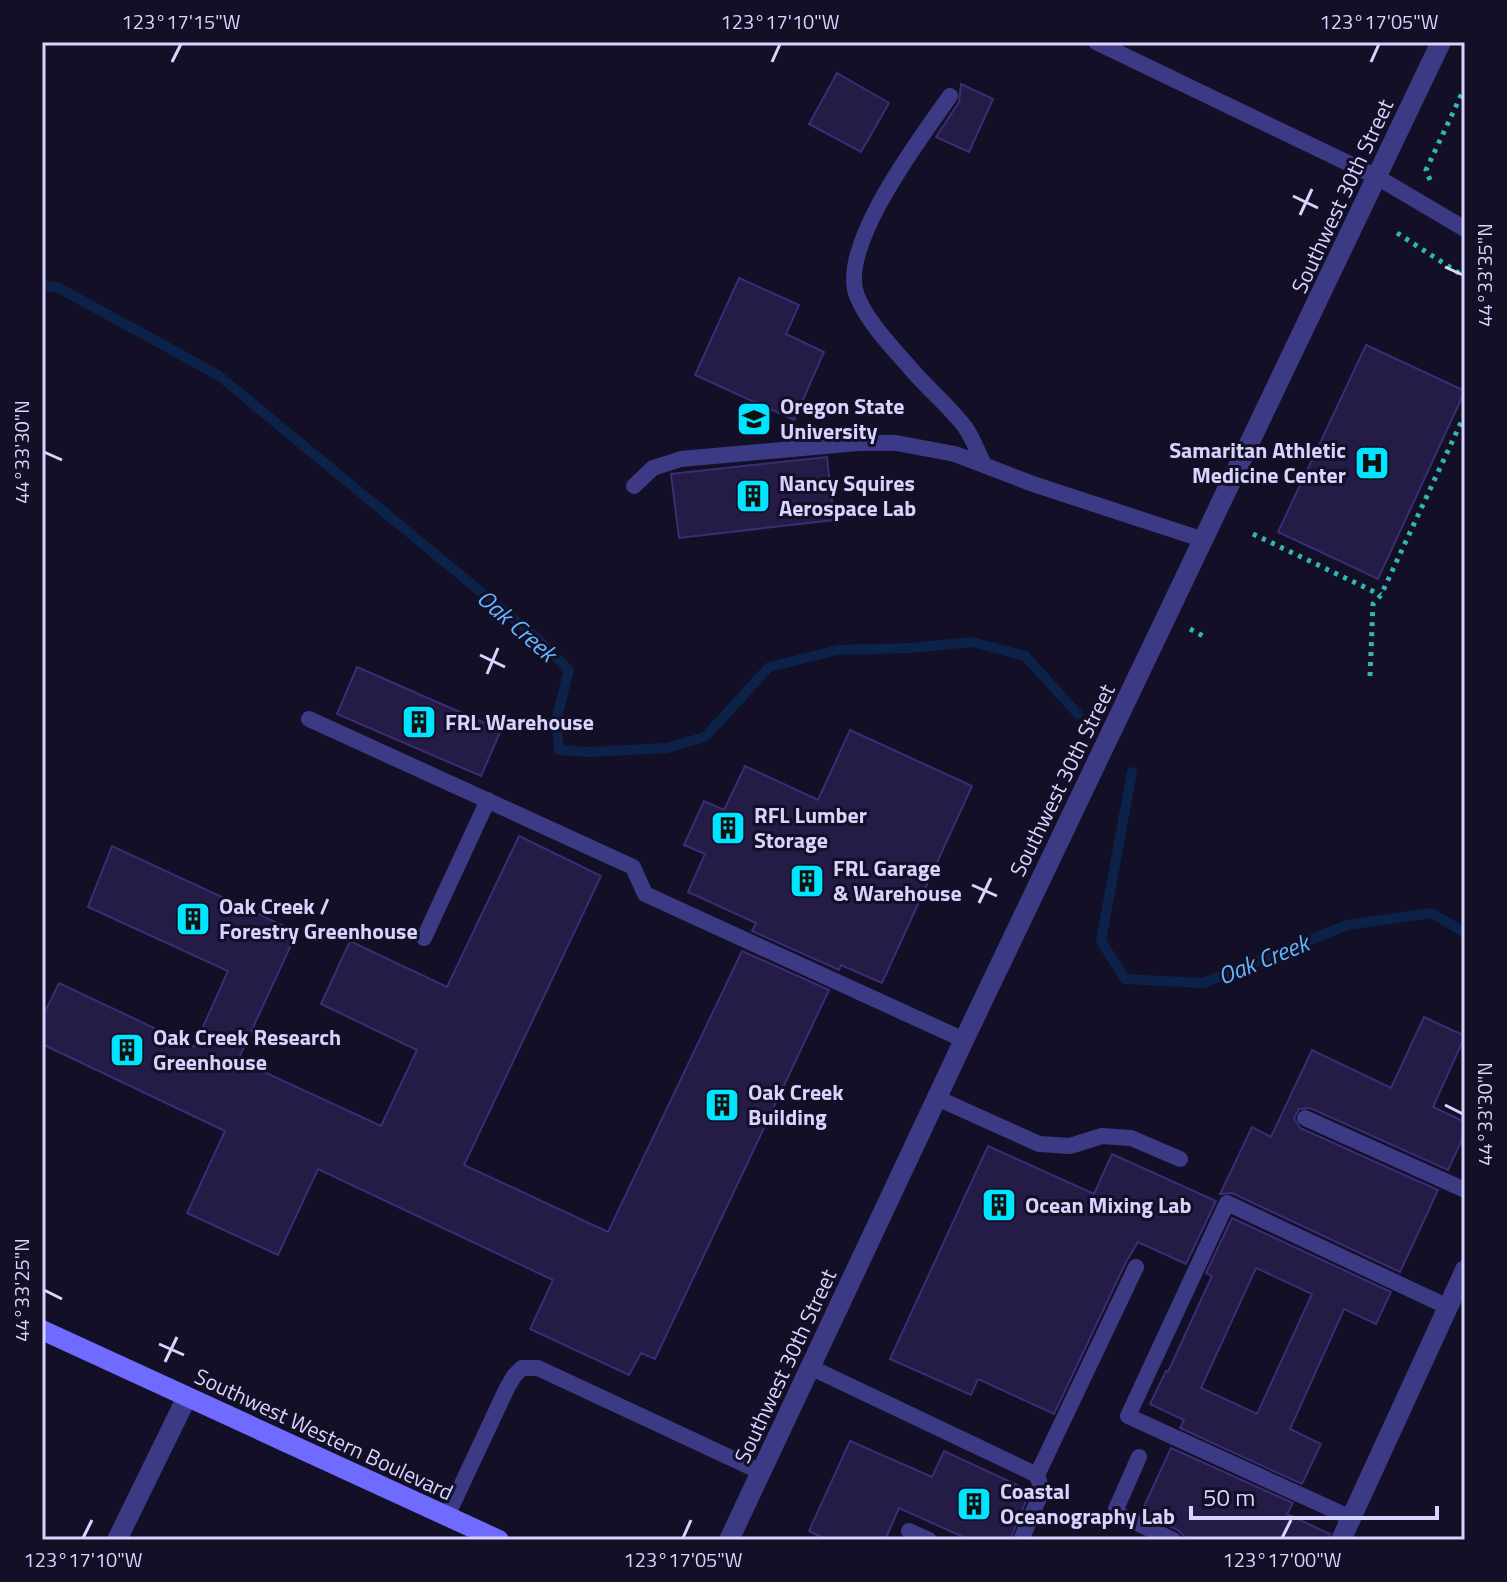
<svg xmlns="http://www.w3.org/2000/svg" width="1507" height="1582" viewBox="0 0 1507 1582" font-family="'Titillium Web',sans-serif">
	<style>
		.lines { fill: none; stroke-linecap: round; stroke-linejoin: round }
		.stream { stroke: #0c2248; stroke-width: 10 }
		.building { fill: #241b47; stroke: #3b2d73; stroke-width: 2; fill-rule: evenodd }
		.path { stroke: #2fb8b0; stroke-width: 5; stroke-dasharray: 4 6; stroke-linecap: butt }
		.service { stroke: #3d3a85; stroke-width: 16 }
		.minor { stroke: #3d3a85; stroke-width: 20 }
		.tertiary { stroke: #3d3a85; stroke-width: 20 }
		.secondary { stroke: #6f6bff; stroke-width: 20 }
		.ticks { fill: none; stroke: #d9d4ff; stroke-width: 3 }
		.labels { text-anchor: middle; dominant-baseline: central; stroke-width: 6; stroke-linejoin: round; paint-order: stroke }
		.street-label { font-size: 22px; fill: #d9d4ff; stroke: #130f26 }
		.poi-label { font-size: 22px; font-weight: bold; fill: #d9d4ff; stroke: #130f26; text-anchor: start }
		.water-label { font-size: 24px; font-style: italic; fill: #62b6ff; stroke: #130f26 }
		.neatline { fill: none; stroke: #d9d4ff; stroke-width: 3 }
		.ticks-label { font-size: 20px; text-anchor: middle; fill: #d9d4ff }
	</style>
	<rect width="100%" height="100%" fill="#130f26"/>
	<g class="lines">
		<path class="stream" d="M42 285 59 288 218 375 538 639 569 670 556 721 559 750 588 752 667 748 705 737 769 667 838 650 910 648 972 642 1025 656 1078 714
			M1132 772 1101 941 1125 979 1203 983 1347 925 1432 913 1465 933"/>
	</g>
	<path class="building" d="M837 73 889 103 861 152 809 124Z
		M961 84 993 99 969 152 936 137 959 102Z
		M739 278 799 305 786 334 824 352 794 420 695 375Z
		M1366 345 1465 391 1378 579 1278 532Z
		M827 457 834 520 679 538 671 474Z
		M357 667 501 730 481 776 337 714Z
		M850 730 972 786 882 983 841 965 839 970 752 931 756 923 688 892 705 854 684 845 704 801 724 810 745 766 818 800Z
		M519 836 601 876 464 1165 608 1232 742 951 829 990 655 1359 641 1353 629 1375 530 1329 553 1280 318 1169 278 1255 187 1213 225 1131 42 1044V1018L59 983 194 1047 228 971 88 907 112 846 297 932 238 1060 381 1126 417 1050 321 1004 350 941 447 987Z
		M1424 1017 1465 1036 1433 1107 1465 1122V1133L1448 1170 1310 1108 1299 1109 1294 1118 1300 1128 1438 1190 1400 1272 1232 1193 1220 1194 1252 1127 1271 1137 1312 1050 1391 1088Z
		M988 1146 1094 1194 1112 1154 1216 1201 1186 1264 1138 1242 1126 1262 1054 1414 978 1379 971 1395 890 1359Z
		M1232 1218 1391 1292 1376 1324 1344 1309 1290 1429 1321 1444 1302 1484 1180 1428 1184 1420 1150 1404 1166 1371 1168 1372 1212 1276 1206 1273ZM1256 1268 1312 1294 1257 1414 1201 1388Z
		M850 1441 932 1477 944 1451 1030 1491 1010 1540H970L899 1508 885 1540H828L809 1531Z
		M1171 1448 1293 1503 1287 1514 1330 1534 1328 1540H1188L1178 1530 1141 1513Z"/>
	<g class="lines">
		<path class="path" d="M1430 180 1426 170 1465 87
			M1397 233 1465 277
			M1253 534 1381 595
			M1190 629 1203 636
			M1370 676 1373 604 1381 595 1465 414"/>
		<path class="service" d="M1096 42 1377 177 1465 229
			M950 96C922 136 837 247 857 296 868 323 892 347 911 369 928 389 949 406 965 427 973 438 978 453 984 465
			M634 486 653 468 681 459 858 443H896L955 454 1033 484 1204 540
			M309 719 633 867 645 894 964 1040
			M424 938 488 800
			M937 1098 1039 1144 1070 1146 1102 1136 1131 1138 1180 1159
			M1305 1118 1465 1190
			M810 1367 1037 1475 1136 1267
			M1139 1457 1116 1509 1120 1515 1173 1540
			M447 1516 507 1388 514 1376 522 1368H538L761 1472
			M1351 1518 1128 1416 1227 1203 1448 1307
			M909 1531 929 1540
			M1021 1540 1042 1491 1037 1475"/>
		<path class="minor" d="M117 1540 187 1397
			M1341 1540 1465 1270"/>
		<path class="tertiary" d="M729 1540 964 1040 1441 42"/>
		<path class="secondary" d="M42 1330 499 1540"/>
	</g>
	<path class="ticks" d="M172 62 181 44M772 62 780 44M1371 62 1379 44M1293 196 1318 208M1300 215 1312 189M1445 267 1463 275M44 452 62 460M480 655 505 667M487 674 498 648M972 885 997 896M979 903 991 878M1445 1105 1463 1114M44 1290 62 1299M159 1344 184 1355M165 1362 177 1337M83 1538 92 1520M683 1538 691 1520M1282 1538 1291 1520"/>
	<defs>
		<g id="university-square" transform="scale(1.8)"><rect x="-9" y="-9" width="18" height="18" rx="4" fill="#00e5ff" stroke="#130f26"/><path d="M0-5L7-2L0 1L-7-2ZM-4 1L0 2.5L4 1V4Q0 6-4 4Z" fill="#111"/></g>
		<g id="hospital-square" transform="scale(1.8)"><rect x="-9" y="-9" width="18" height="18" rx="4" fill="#00e5ff" stroke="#130f26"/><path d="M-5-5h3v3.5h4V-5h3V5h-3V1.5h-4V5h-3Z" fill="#111"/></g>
		<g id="building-square" transform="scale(1.8)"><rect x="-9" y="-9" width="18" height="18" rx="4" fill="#00e5ff" stroke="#130f26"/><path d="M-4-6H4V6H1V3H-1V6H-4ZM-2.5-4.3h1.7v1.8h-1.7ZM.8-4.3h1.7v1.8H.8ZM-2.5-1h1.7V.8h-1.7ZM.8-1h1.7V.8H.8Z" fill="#111"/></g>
	</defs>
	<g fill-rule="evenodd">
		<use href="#university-square" x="754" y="419"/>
		<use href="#hospital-square" x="1372" y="463"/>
		<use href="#building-square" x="753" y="496"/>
		<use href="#building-square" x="419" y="722"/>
		<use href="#building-square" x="728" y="828"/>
		<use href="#building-square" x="807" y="881"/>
		<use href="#building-square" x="193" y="919"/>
		<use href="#building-square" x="127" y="1050"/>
		<use href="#building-square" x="722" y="1105"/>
		<use href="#building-square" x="999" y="1205"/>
		<use href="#building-square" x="974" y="1504"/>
	</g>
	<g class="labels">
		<g class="street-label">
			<text transform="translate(1342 196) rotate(-65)">Southwest 30th Street</text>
			<text transform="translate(1062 780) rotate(-64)">Southwest 30th Street</text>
			<text transform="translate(785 1366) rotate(-65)">Southwest 30th Street</text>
			<text transform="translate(324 1434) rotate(25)">Southwest Western Boulevard</text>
		</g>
		<g class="poi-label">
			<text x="780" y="406">Oregon State<tspan x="780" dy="25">University</tspan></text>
			<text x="1346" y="450" text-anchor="end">Samaritan Athletic<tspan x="1346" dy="25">Medicine Center</tspan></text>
			<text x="779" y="483">Nancy Squires<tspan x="779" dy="25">Aerospace Lab</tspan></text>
			<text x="445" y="722">FRL Warehouse</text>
			<text x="754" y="815">RFL Lumber<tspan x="754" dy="25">Storage</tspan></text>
			<text x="833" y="868">FRL Garage<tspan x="833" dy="25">&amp; Warehouse</tspan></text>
			<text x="219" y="906">Oak Creek /<tspan x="219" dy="25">Forestry Greenhouse</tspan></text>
			<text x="153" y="1037">Oak Creek Research<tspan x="153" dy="25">Greenhouse</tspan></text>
			<text x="748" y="1092">Oak Creek<tspan x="748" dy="25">Building</tspan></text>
			<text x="1025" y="1205">Ocean Mixing Lab</text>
			<text x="1000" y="1491">Coastal<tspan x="1000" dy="25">Oceanography Lab</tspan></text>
		</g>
		<g class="water-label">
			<text transform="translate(517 625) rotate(41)">Oak Creek</text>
			<text transform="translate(1263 959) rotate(-22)">Oak Creek</text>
		</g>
	</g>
	<rect width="1507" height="1582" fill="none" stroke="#130f26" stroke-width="88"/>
	<path d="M1191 1506v12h246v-12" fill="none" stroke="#d9d4ff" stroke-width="4"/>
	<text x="1203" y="1506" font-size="24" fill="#d9d4ff" stroke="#130f26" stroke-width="6" paint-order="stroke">50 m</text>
	<rect x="44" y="44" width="1419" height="1494" class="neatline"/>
	<g class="ticks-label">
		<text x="181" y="29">123°17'15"W</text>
		<text x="780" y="29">123°17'10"W</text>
		<text x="1379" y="29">123°17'05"W</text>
		<text transform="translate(1485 275) rotate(-90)" y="7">44°33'35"N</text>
		<text transform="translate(22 452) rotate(-90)" y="7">44°33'30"N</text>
		<text transform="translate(1485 1114) rotate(-90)" y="7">44°33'30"N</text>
		<text transform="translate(22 1290) rotate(-90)" y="7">44°33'25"N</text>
		<text x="83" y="1567">123°17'10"W</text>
		<text x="683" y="1567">123°17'05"W</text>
		<text x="1282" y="1567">123°17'00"W</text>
	</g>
</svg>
